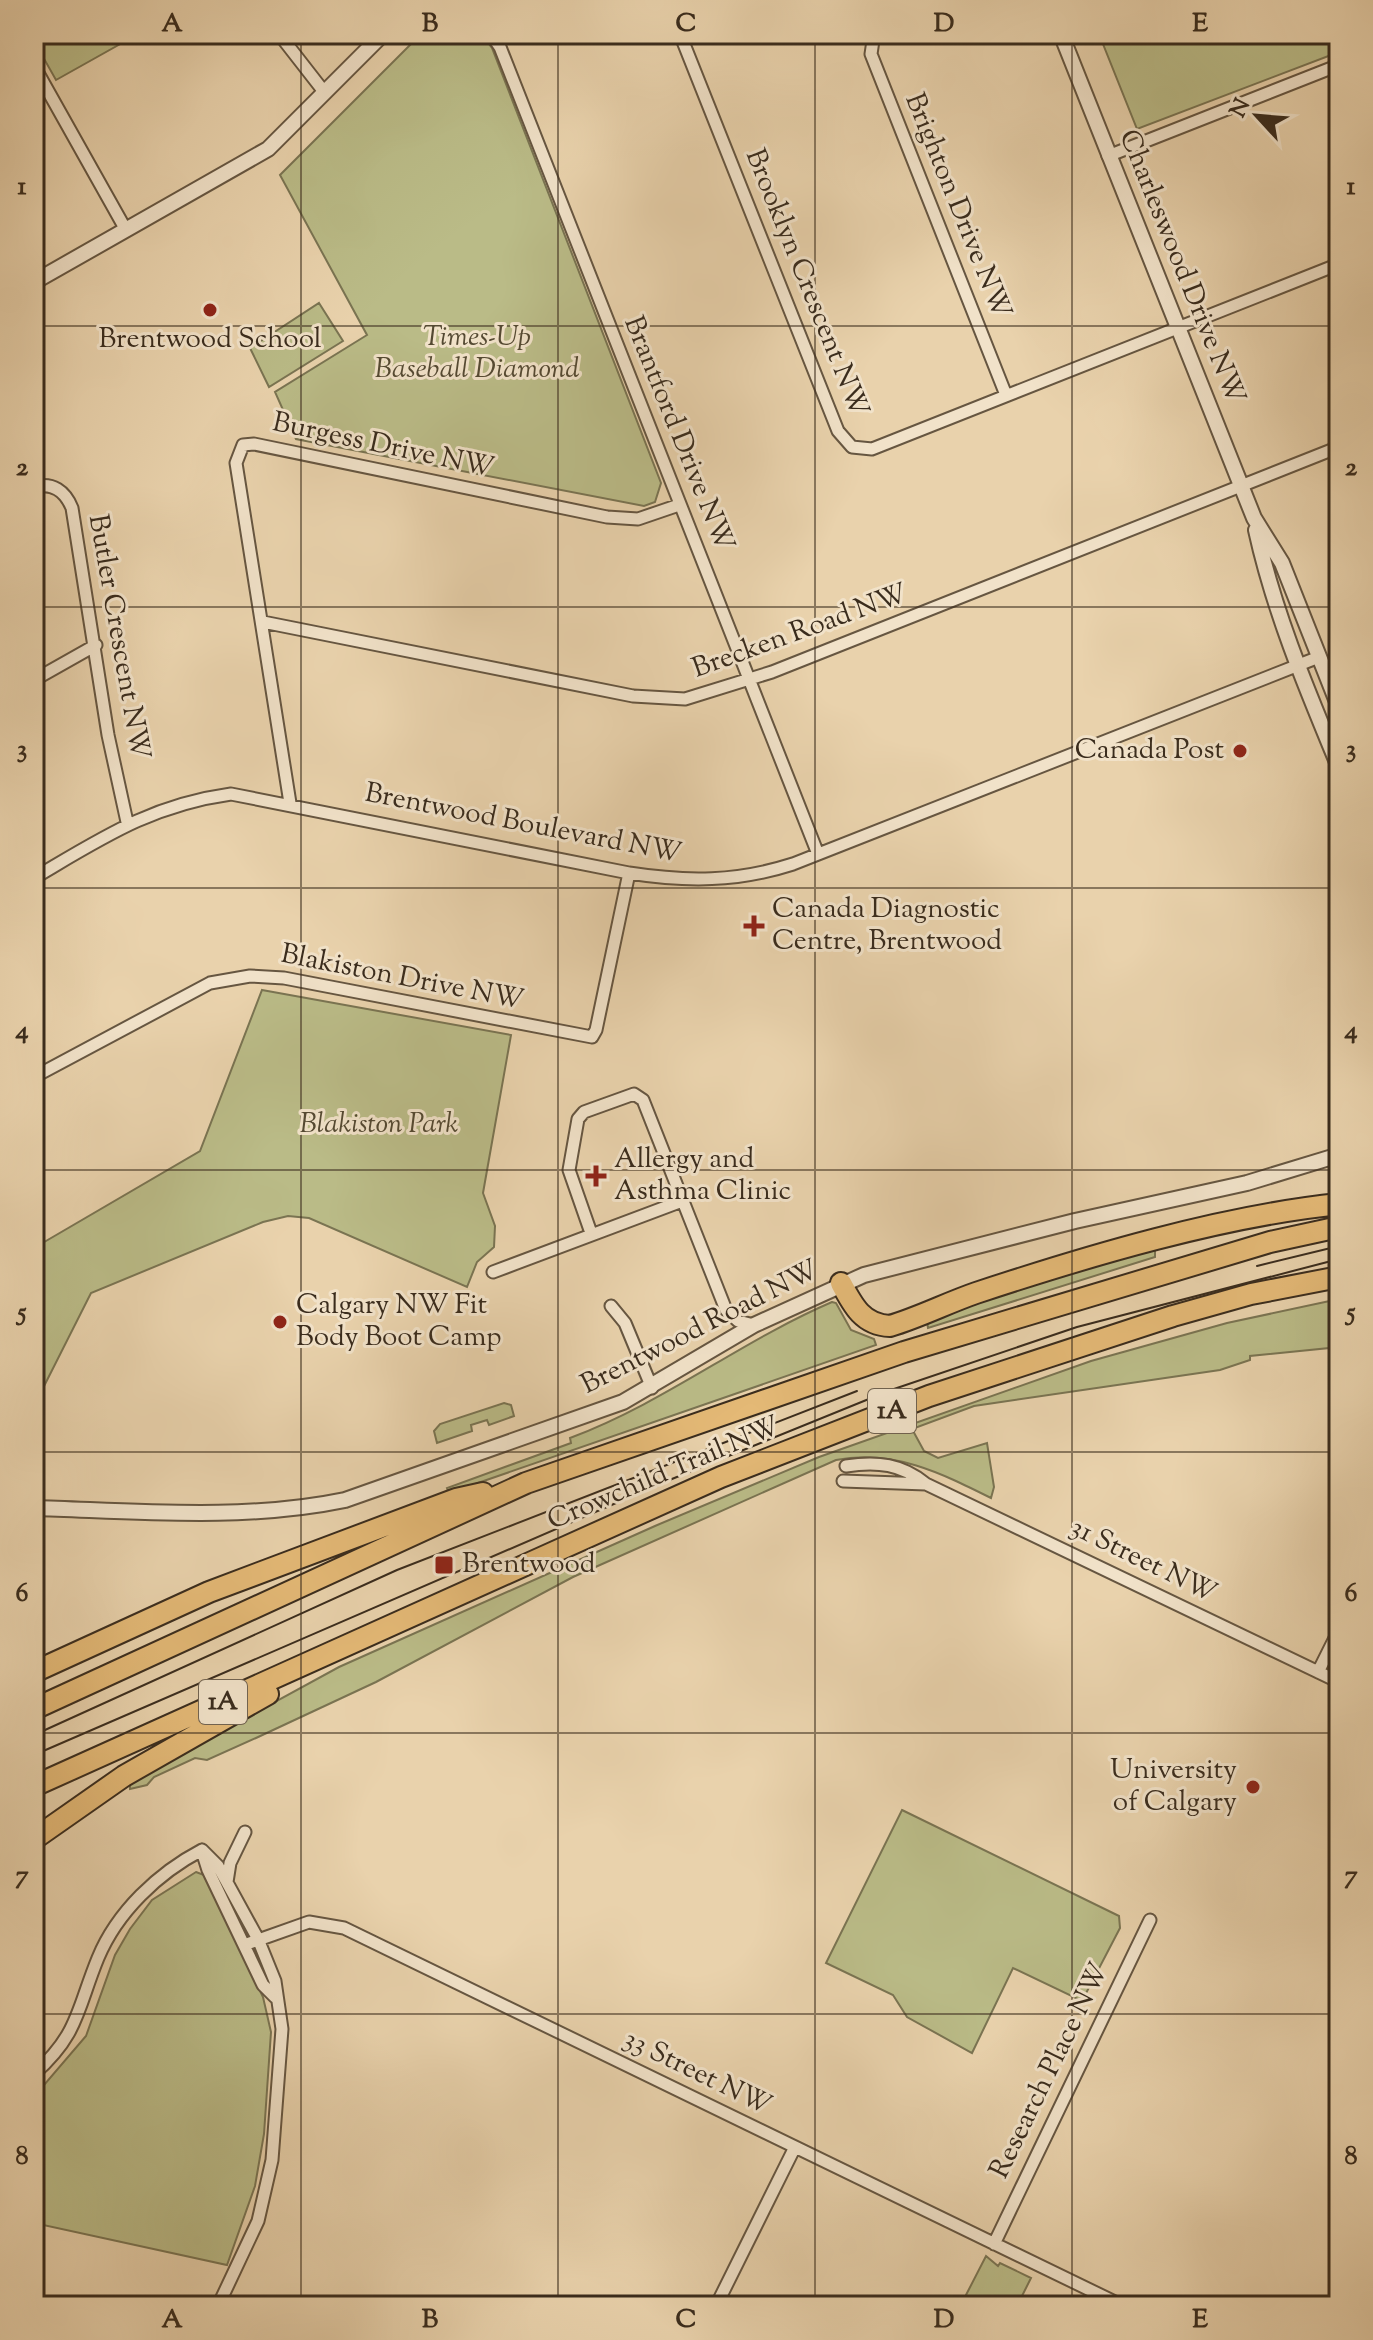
<svg xmlns="http://www.w3.org/2000/svg" width="1373" height="2340" viewBox="0 0 1373 2340" font-family="'Sorts Mill Goudy',serif">
	<style>
		.green { fill: #babb87; stroke: #7a7452; stroke-width: 2 }
		.lines { fill: none; stroke-linecap: round; stroke-linejoin: round }
		.minor-casing { stroke: #665641; stroke-width: 15 }
		.tertiary-casing { stroke: #665641; stroke-width: 18 }
		.motorway-casing { stroke: #3a2c1d; stroke-width: 24 }
		.minor { stroke: #f1e2c9; stroke-width: 11 }
		.tertiary { stroke: #f1e2c9; stroke-width: 14 }
		.motorway { stroke: #e4b976; stroke-width: 20 }
		.tram { stroke: #3a2c1d; stroke-width: 2 }
		.grid { fill: none; stroke: #3a2c1d; stroke-width: 2; stroke-opacity: 0.55 }
		.poi-dot { fill: #8f2418; stroke: #f1e2c9; stroke-width: 3 }
		.labels { text-anchor: middle; dominant-baseline: central; stroke-width: 6; stroke-linejoin: round; paint-order: stroke }
		.shield { fill: #f1e2c9; stroke: #716351; stroke-width: 2 }
		.shield-label { font-size: 26px; font-weight: bold; fill: #3a2c1d }
		.street-label { font-size: 28px; fill: #3a2c1d; stroke: #f1e2c9 }
		.park-label { font-size: 28px; font-style: italic; fill: #544932; stroke: #f1e2c9 }
		.poi-label { font-size: 28px; fill: #3a2c1d; stroke: #f1e2c9; text-anchor: start }
		.neatline { fill: none; stroke: #3a2c1d; stroke-width: 3 }
		.grid-label { font-size: 26px; text-anchor: middle; font-weight: bold; fill: #3a2c1d }
	</style>
	<rect width="100%" height="100%" fill="#e9d2ac"/>
	<filter id="stains"><feTurbulence type="fractalNoise" baseFrequency=".0025" numOctaves="4"/><feColorMatrix values="0 0 0 0 .2 0 0 0 0 .09 0 0 0 0 .02 0 0 0 .5 -.17"/></filter>
	<radialGradient id="worn" r=".72"><stop offset=".6" stop-color="#630" stop-opacity="0"/><stop offset="1" stop-color="#630" stop-opacity=".3"/></radialGradient>
	<path class="green" d="M34 34H138L56 80 34 41Z
		M421 34H481L492 48 661 483 655 502 644 506 296 439 275 392 367 335 280 175Z
		M1099 34H1339V52L1137 129Z
		M319 303 343 341 269 387 250 348Z
		M262 990 511 1035 483 1193 495 1226 494 1247 477 1262 467 1287 309 1218 288 1216 263 1222 91 1293 34 1406V1248L200 1151Z
		M1155 1249V1257L928 1328 927 1322 994 1295Z
		M1339 1299V1347L1250 1356V1360L1220 1370 974 1406 912 1429 924 1451 938 1458 987 1443 994 1487 991 1498C941 1473 893 1449 836 1460L573 1577 376 1682 256 1738 207 1760 195 1758 154 1777 147 1785 130 1789V1785L141 1775 339 1667 655 1526 819 1457 1091 1361 1227 1323Z
		M832 1302 836 1303 851 1330 874 1339 876 1345 449 1493 447 1488 571 1443 570 1438C664 1403 741 1341 832 1302Z
		M504 1403 511 1405 514 1416 489 1425 487 1420 471 1425 472 1431 437 1443 434 1431 440 1424Z
		M902 1810 1119 1916 1120 1928 1082 2001 1013 1968 972 2053 907 2017 893 1995 826 1963Z
		M196 1872 204 1875 263 1997 271 2032 264 2134 255 2186 227 2265 34 2223V2101L38 2092 86 2036 115 1955 130 1929 152 1900Z
		M986 2256 998 2266 1000 2263 1031 2278 1017 2306H972L967 2303 966 2295Z"/>
	<g class="lines">
		<g class="minor-casing">
			<path id="minor" d="M279 34 325 93
				M491 34 500 47 818 854
				M680 34 838 431 852 447 872 449 1339 264
				M874 34 871 54 1006 395
				M34 66 126 230
				M1108 156 1339 65
				M34 487C53 482 65 491 72 508L108 735 127 822
				M263 622 633 696 685 699 772 672 1339 447
				M34 680 96 645
				M290 803 236 463 243 445 254 444 607 517 638 519 679 505
				M34 878C102 838 151 805 231 794L629 873C687 882 737 882 793 864L1319 657
				M34 1077 210 983 250 976 284 978 592 1037 596 1030 629 873
				M591 1233 569 1170 578 1119 584 1112 634 1094 643 1100 726 1310 738 1321 754 1325
				M493 1272 682 1201
				M611 1306 625 1323 652 1388
				M846 1466C877 1461 902 1464 926 1484L1339 1682
				M843 1481 926 1484
				M1318 1672 1339 1630
				M202 1850 218 1866 258 1939 275 1981 282 2029 272 2160 258 2221 218 2306
				M202 1851 208 1870 263 1985 275 1997
				M227 1882 230 1863 245 1832
				M244 1945 309 1922 344 1928 1123 2306
				M34 2074C79 2034 77 2009 98 1958 117 1912 158 1873 202 1850
				M994 2244 1150 1920
				M716 2306 795 2147"/>
		</g>
		<g class="tertiary-casing">
			<path id="tertiary" d="M1061 34 1254 518 1282 563 1339 707
				M34 282 268 149 383 34
				M1256 530C1274 612 1307 690 1339 767
				M34 1508C136 1511 244 1521 345 1500L623 1402 754 1325 864 1275 1075 1221 1247 1183 1339 1155"/>
		</g>
		<g class="motorway-casing">
			<path id="motorway" d="M841 1283C853 1306 863 1325 890 1326 920 1317 947 1303 976 1293 1088 1256 1222 1216 1339 1204
				M34 1672 209 1592 456 1499 483 1493
				M34 1709 526 1483 904 1352 1270 1242 1339 1227
				M34 1786 721 1477 929 1396 1173 1316 1251 1294 1339 1277
				M34 1839 124 1776 268 1694"/>
		</g>
		<use href="#minor" class="minor"/>
		<use href="#tertiary" class="tertiary"/>
		<use href="#motorway" class="motorway"/>
		<path class="tram" d="M1257 1266 1339 1246
			M34 1735 397 1570 857 1391
			M34 1755 667 1481 891 1390 1077 1327 1339 1259"/>
	</g>
	<path class="grid" d="M301 34V2306M558 34V2306M815 34V2306M1072 34V2306M34 326H1339M34 607H1339M34 888H1339M34 1170H1339M34 1452H1339M34 1733H1339M34 2014H1339"/>
	<g class="poi-dot">
		<circle cx="210" cy="310" r="8"/>
		<circle cx="1240" cy="751" r="8"/>
		<path d="M750 914h8v8h8v8h-8v8h-8v-8h-8v-8h8z"/>
		<path d="M592 1164h8v8h8v8h-8v8h-8v-8h-8v-8h8z"/>
		<circle cx="280" cy="1322" r="8"/>
		<rect x="434" y="1555" width="20" height="20" rx="4"/>
		<circle cx="1253" cy="1787" r="8"/>
	</g>
	<g class="labels">
		<g class="shield">
			<rect x="868" y="1389" width="48" height="44" rx="6"/>
			<rect x="199" y="1680" width="48" height="44" rx="6"/>
		</g>
		<g class="shield-label">
			<text x="892" y="1411">1A</text>
			<text x="223" y="1702">1A</text>
		</g>
		<g class="street-label">
			<text transform="translate(957 206) rotate(68)">Brighton Drive NW</text>
			<text transform="translate(1181 267) rotate(68)">Charleswood Drive NW</text>
			<text transform="translate(806 283) rotate(68)">Brooklyn Crescent NW</text>
			<text transform="translate(678 434) rotate(68)">Brantford Drive NW</text>
			<text transform="translate(383 446) rotate(12)">Burgess Drive NW</text>
			<text transform="translate(800 632) rotate(-20)">Brecken Road NW</text>
			<text transform="translate(118 637) rotate(80)">Butler Crescent NW</text>
			<text transform="translate(523 824) rotate(11)">Brentwood Boulevard NW</text>
			<text transform="translate(402 978) rotate(11)">Blakiston Drive NW</text>
			<text transform="translate(700 1328) rotate(-27)">Brentwood Road NW</text>
			<text transform="translate(664 1474) rotate(-23)">Crowchild Trail NW</text>
			<text transform="translate(1143 1561) rotate(26)">31 Street NW</text>
			<text transform="translate(1050 2071) rotate(-64)">Research Place NW</text>
			<text transform="translate(697 2073) rotate(26)">33 Street NW</text>
		</g>
		<g class="park-label">
			<text x="477" y="338">Times-Up<tspan x="477" dy="32">Baseball Diamond</tspan></text>
			<text x="379" y="1125">Blakiston Park</text>
		</g>
		<g class="poi-label">
			<text x="210" y="340" text-anchor="middle">Brentwood School</text>
			<text x="1224" y="751" text-anchor="end">Canada Post</text>
			<text x="772" y="910">Canada Diagnostic<tspan x="772" dy="32">Centre, Brentwood</tspan></text>
			<text x="614" y="1160">Allergy and<tspan x="614" dy="32">Asthma Clinic</tspan></text>
			<text x="296" y="1306">Calgary NW Fit<tspan x="296" dy="32">Body Boot Camp</tspan></text>
			<text x="462" y="1565">Brentwood</text>
			<text x="1237" y="1771" text-anchor="end">University<tspan x="1237" dy="32">of Calgary</tspan></text>
		</g>
	</g>
	<rect width="1373" height="2340" fill="none" stroke="#e9d2ac" stroke-width="88"/>
	<g transform="translate(1257 116) rotate(296)" stroke="#f1e2c9" stroke-width="6" paint-order="stroke">
	<path d="M0-6L14 30L0 20L-14 30Z" fill="#3a2c1d"/>
	<text y="-12" font-size="22" font-weight="bold" text-anchor="middle" fill="#3a2c1d">N</text>
	</g>
	<rect x="44" y="44" width="1285" height="2252" class="neatline"/>
	<g class="grid-label">
		<text x="172" y="31">A</text>
		<text x="430" y="31">B</text>
		<text x="686" y="31">C</text>
		<text x="944" y="31">D</text>
		<text x="1200" y="31">E</text>
		<text x="22" y="194">1</text>
		<text x="1351" y="194">1</text>
		<text x="22" y="475">2</text>
		<text x="1351" y="475">2</text>
		<text x="22" y="757">3</text>
		<text x="1351" y="757">3</text>
		<text x="22" y="1038">4</text>
		<text x="1351" y="1038">4</text>
		<text x="22" y="1320">5</text>
		<text x="1351" y="1320">5</text>
		<text x="22" y="1601">6</text>
		<text x="1351" y="1601">6</text>
		<text x="22" y="1883">7</text>
		<text x="1351" y="1883">7</text>
		<text x="22" y="2164">8</text>
		<text x="1351" y="2164">8</text>
		<text x="172" y="2327">A</text>
		<text x="430" y="2327">B</text>
		<text x="686" y="2327">C</text>
		<text x="944" y="2327">D</text>
		<text x="1200" y="2327">E</text>
	</g>
	<rect width="100%" height="100%" filter="url(#stains)"/>
	<rect width="100%" height="100%" fill="url(#worn)"/>
</svg>
